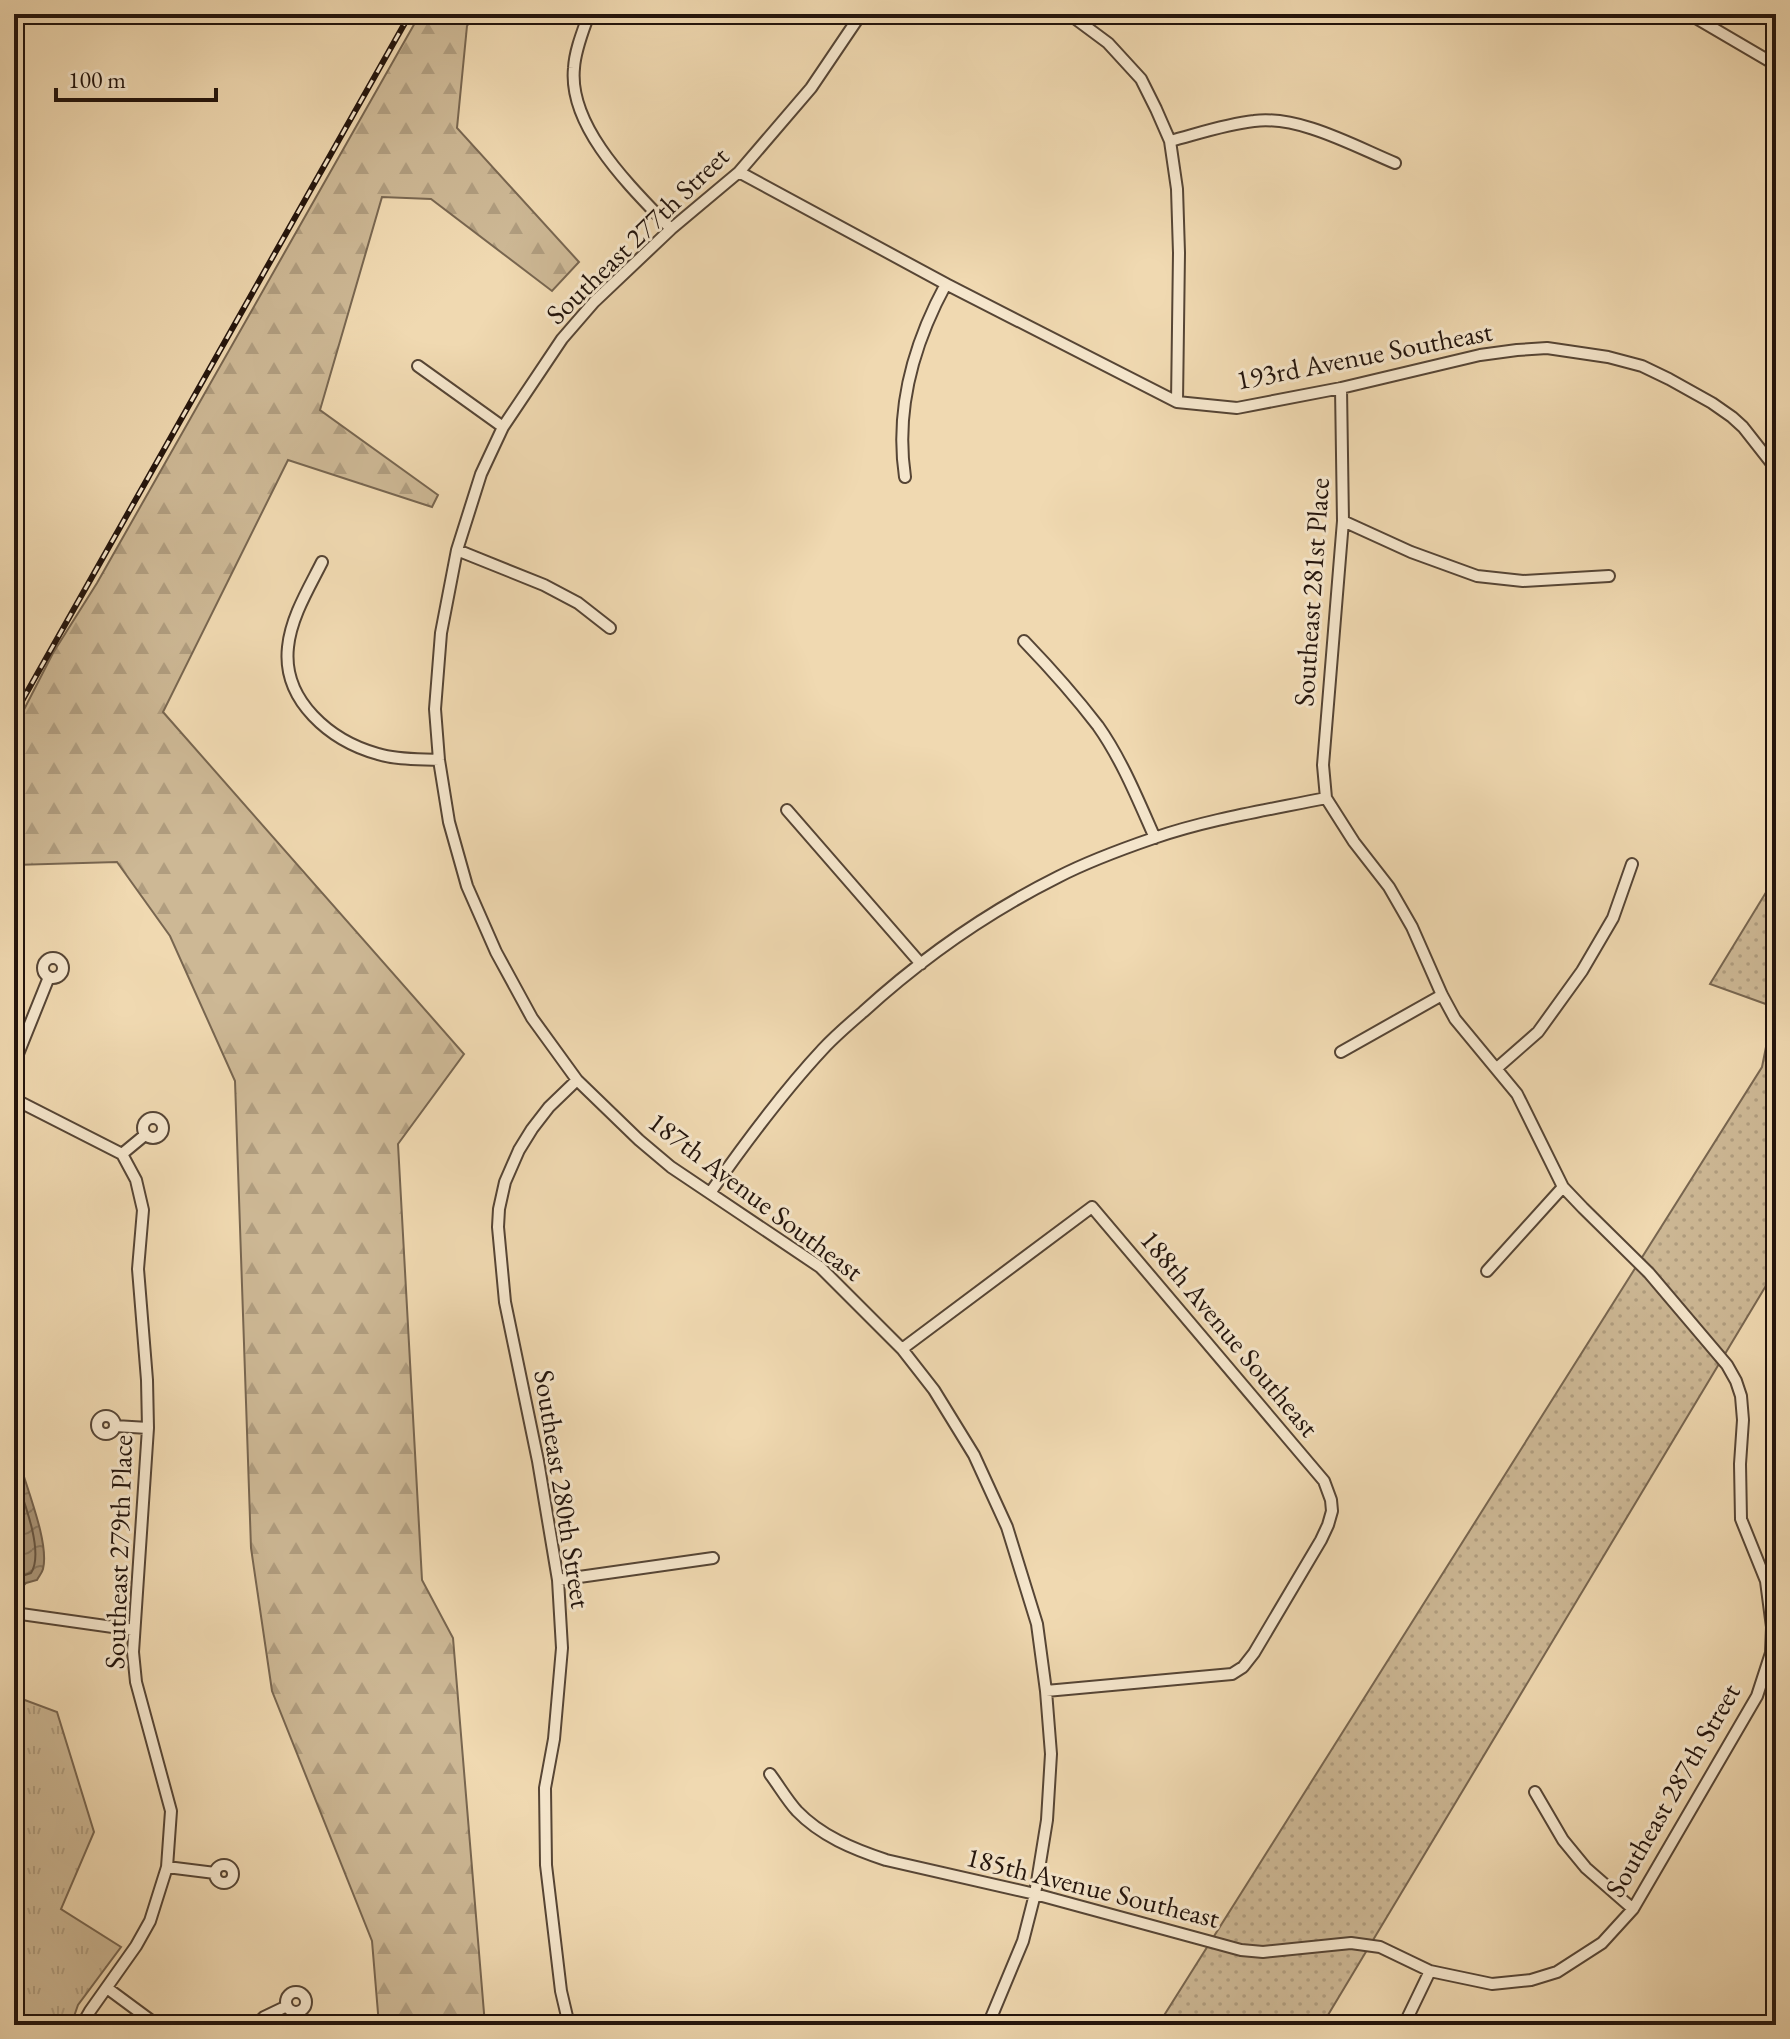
<svg xmlns="http://www.w3.org/2000/svg" width="1790" height="2039" viewBox="0 0 1790 2039" font-family="'EB Garamond',serif">
	<style>
		.grass { fill: url(#grass-dots); stroke: #786650; stroke-width: 2 }
		.forest { fill: url(#forest-firs); stroke: #786650; stroke-width: 2 }
		.park { fill: url(#park-tufts); stroke: #786650; stroke-width: 2 }
		.water { fill: url(#water-waves); stroke: #74624d; stroke-width: 2 }
		.lines { fill: none; stroke-linecap: round; stroke-linejoin: round }
		.shore { stroke: #665542; stroke-width: 2 }
		.minor-casing { stroke: #564535; stroke-width: 14 }
		.minor { stroke: #f5e6cc; stroke-width: 10 }
		.rail-casing { stroke: #23140c; stroke-width: 6 }
		.rail { stroke: #f5e6cc; stroke-width: 3; stroke-dasharray: 9; stroke-linecap: butt }
		.labels { text-anchor: middle; dominant-baseline: central; stroke-width: 6; stroke-linejoin: round; paint-order: stroke }
		.street-label { font-size: 28px; fill: #23140c; stroke: #f5e6cc }
	</style>
	<defs>
		<pattern id="grass-dots" width="8" height="8" patternUnits="userSpaceOnUse" patternTransform="scale(2)"><rect width="8" height="8" fill="#cdb895"/><path d="M2 2h.1M6 6h.1" fill="none" stroke="#b09d7f" stroke-width="1.8" stroke-linecap="round"/></pattern>
		<pattern id="forest-firs" width="22" height="20" patternUnits="userSpaceOnUse" patternTransform="scale(2)"><rect width="22" height="20" fill="#cdb895"/><path d="M5 1l3.5 6h-7zM16 11l3.5 6h-7z" fill="#b09d7f"/></pattern>
		<pattern id="park-tufts" width="24" height="20" patternUnits="userSpaceOnUse" patternTransform="scale(2)"><rect width="24" height="20" fill="#cdb895"/><path d="M3 7l-1-3M5 7V3M7 7l1-3M15 17l-1-3M17 17v-4M19 17l1-3" fill="none" stroke="#b09d7f"/></pattern>
		<pattern id="water-waves" width="16" height="10" patternUnits="userSpaceOnUse" patternTransform="scale(2)"><rect width="16" height="10" fill="#aa9679"/><path d="M0 5q4-4 8 0t8 0" fill="none" stroke="#8a7962"/></pattern>
	</defs>
	<rect width="100%" height="100%" fill="#f0d9b1"/>
	<filter id="stains"><feTurbulence type="fractalNoise" baseFrequency=".0025" numOctaves="4"/><feColorMatrix values="0 0 0 0 .2 0 0 0 0 .09 0 0 0 0 .02 0 0 0 .5 -.17"/></filter>
	<radialGradient id="worn" r=".72"><stop offset=".6" stop-color="#630" stop-opacity="0"/><stop offset="1" stop-color="#630" stop-opacity=".3"/></radialGradient>
	<path class="grass" d="M1776 876V1269L1322 2025H1158L1762 1067 1774 1007 1710 984Z"/>
	<path class="forest" d="M420 14H475L467 26 457 128 579 262 552 291 431 199 382 197 320 410 438 495 432 507 288 460 163 712 464 1054 398 1144 422 1580 453 1638 485 2025H379L372 1941 272 1691 251 1548 235 1081 170 936 117 862 14 865V729L53 653 97 583Z"/>
	<path class="park" d="M14 1696 57 1712 94 1832 61 1909 121 1947 78 2005 71 2025H14Z"/>
	<path class="water" d="M14 1449 16 1450C23 1480 50 1541 43 1569 42 1573 39 1576 37 1580L26 1583 19 1590H14Z"/>
	<g class="lines">
		<path class="shore" d="M14 1473C22 1496 45 1552 31 1573L22 1576 14 1582"/>
		<g class="minor-casing">
			<path id="minor" d="M589 14C583 31 575 50 574 68 568 128 633 189 671 229
				M861 14 811 88 739 172 671 229 594 302 562 339 503 427 481 474 457 550 441 633 435 709 439 760 449 822 467 886 496 952 532 1018 577 1080 639 1140 671 1167 820 1267 902 1349 934 1390 974 1455 1007 1527 1037 1624 1046 1691 1051 1754 1047 1820 1035 1894 1023 1941 988 2025
				M1069 14 1108 43 1141 79 1156 109 1170 141 1177 189 1179 253 1177 402
				M1689 14 1776 65
				M1170 141C1197 134 1226 124 1254 121 1299 115 1354 146 1395 163
				M739 172 946 284 1177 402 1237 408 1341 388 1480 355 1517 350 1547 348 1608 357 1642 366 1669 379 1712 403 1732 417 1743 427 1776 469
				M418 366 503 427
				M905 477C895 410 914 343 946 284
				M1343 521 1411 552 1477 576 1523 581 1609 576
				M457 550 544 585 578 603 610 628
				M322 562C309 588 291 617 288 647 282 701 331 741 378 754 397 760 419 759 439 760
				M1024 641C1050 668 1075 696 1098 726 1122 760 1138 800 1155 838
				M787 810 921 964
				M43 968a10 10 0 1 1 20 0a10 10 0 1 1-20 0Z
				M1341 1052 1442 995
				M14 1064 49 977
				M1497 1068 1538 1032 1582 971 1613 918 1632 864
				M14 1099 122 1154
				M143 1128a10 10 0 1 1 20 0a10 10 0 1 1-20 0Z
				M122 1154 145 1135
				M710 1193C745 1143 781 1094 823 1049 835 1036 849 1024 863 1012 921 959 988 912 1058 877 1087 862 1122 849 1154 838 1209 819 1268 810 1326 798
				M1487 1271 1563 1187
				M902 1349 1092 1207 1324 1481 1331 1500 1332 1511 1328 1525 1321 1540 1254 1653 1243 1667 1232 1674 1046 1691
				M97 1425a9 9 0 1 1 18 0a9 9 0 1 1-18 0Z
				M115 1426 148 1428
				M558 1580 713 1558
				M14 1613 134 1630
				M770 1774C779 1786 787 1800 797 1811 821 1836 853 1849 886 1860L1035 1894 1241 1950 1263 1952 1351 1943 1380 1947 1430 1971 1492 1984 1531 1980 1557 1972 1602 1943 1633 1909 1757 1696 1771 1653 1772 1627 1766 1581 1741 1519 1740 1464 1743 1420 1741 1396 1736 1381 1727 1365 1649 1273 1583 1208 1563 1187 1517 1094 1455 1019 1442 995 1412 927 1389 887 1354 842 1326 798 1323 765 1343 521 1341 388
				M1535 1792 1563 1840 1586 1868 1633 1909
				M215 1874a9 9 0 1 1 18 0a9 9 0 1 1-18 0Z
				M167 1867 215 1873
				M107 1988 157 2025
				M286 2002a10 10 0 1 1 20 0a10 10 0 1 1-20 0Z
				M82 2025 90 2011 136 1946 150 1921 167 1867 171 1811 136 1682 133 1652 148 1428 147 1380 138 1269 143 1210 136 1180 122 1154
				M256 2025 264 2017 287 2006
				M569 2025 561 1991 546 1865 545 1788 554 1739 562 1648 558 1580 538 1461 505 1302 498 1227 499 1209 505 1182 519 1150 532 1129 549 1107 577 1080
				M1404 2025 1430 1971"/>
		</g>
		<use href="#minor" class="minor"/>
		<g class="rail-casing">
			<path id="rail" d="M14 715 410 14"/>
		</g>
		<use href="#rail" class="rail"/>
	</g>
	<g class="labels">
		<g class="street-label">
			<text transform="translate(637 235) rotate(-44)">Southeast 277th Street</text>
			<text transform="translate(1364 355) rotate(-11)">193rd Avenue Southeast</text>
			<text transform="translate(1311 592) rotate(-86)">Southeast 281st Place</text>
			<text transform="translate(756 1196) rotate(37)">187th Avenue Southeast</text>
			<text transform="translate(1230 1333) rotate(50)">188th Avenue Southeast</text>
			<text transform="translate(563 1489) rotate(81)">Southeast 280th Street</text>
			<text transform="translate(118 1552) rotate(-88)">Southeast 279th Place</text>
			<text transform="translate(1672 1790) rotate(-60)">Southeast 287th Street</text>
			<text transform="translate(1093 1887) rotate(14)">185th Avenue Southeast</text>
		</g>
	</g>
	<rect width="1790" height="2039" fill="none" stroke="#f0d9b1" stroke-width="48"/>
	<rect x="16" y="16" width="1758" height="2007" fill="none" stroke="#23140c" stroke-width="4"/>
	<rect x="24" y="24" width="1742" height="1991" fill="none" stroke="#23140c" stroke-width="2"/>
	<path d="M56 88v12h160v-12" fill="none" stroke="#23140c" stroke-width="4"/>
	<text x="68" y="88" font-size="24" fill="#23140c" stroke="#f5e6cc" stroke-width="6" paint-order="stroke">100 m</text>
	<rect width="100%" height="100%" filter="url(#stains)"/>
	<rect width="100%" height="100%" fill="url(#worn)"/>
</svg>
